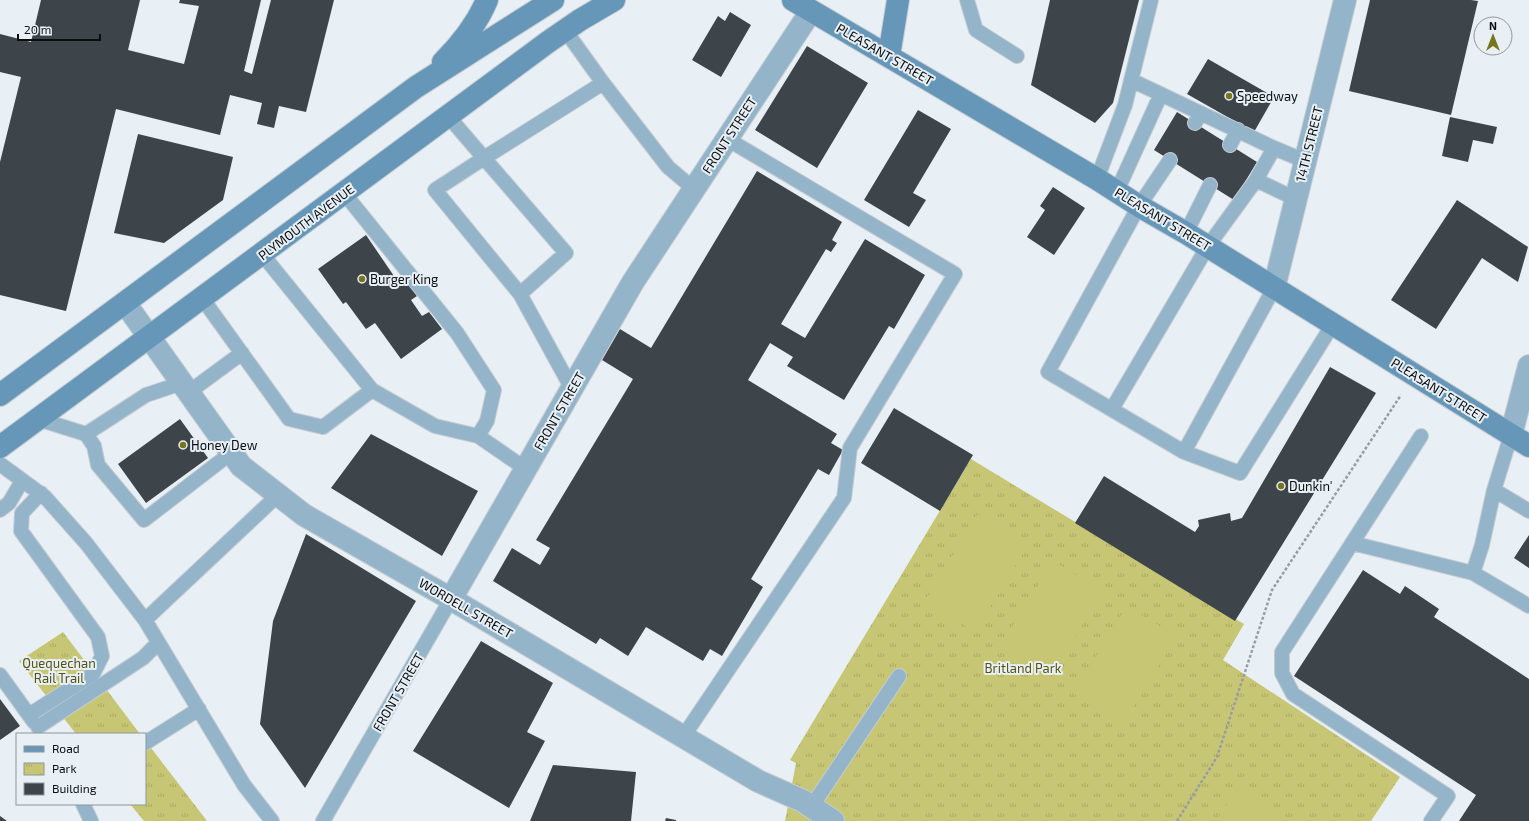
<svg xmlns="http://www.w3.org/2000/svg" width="1529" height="821" viewBox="0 0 1529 821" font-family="'Exo 2',sans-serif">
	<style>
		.park { fill: url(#park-tufts) }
		.pitch { fill: #c7c674 }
		.building { fill: #3e454a }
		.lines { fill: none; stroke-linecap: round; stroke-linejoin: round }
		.service-casing { stroke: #c5ccd1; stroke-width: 16 }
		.minor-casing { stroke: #c5ccd1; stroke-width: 24 }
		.secondary-casing { stroke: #c5ccd1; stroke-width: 24 }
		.path { stroke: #979da1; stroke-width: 2.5; stroke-dasharray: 3 2; stroke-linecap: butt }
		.service { stroke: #94b4ca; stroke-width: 14 }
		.minor { stroke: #94b4ca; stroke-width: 22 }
		.secondary { stroke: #6697b8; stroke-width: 22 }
		.poi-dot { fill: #78761b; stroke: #e8f0f6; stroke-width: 1.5 }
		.labels { text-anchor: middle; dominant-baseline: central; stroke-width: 4; stroke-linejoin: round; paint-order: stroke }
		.street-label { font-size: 13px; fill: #0b0e0f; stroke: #e8f0f6 }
		.poi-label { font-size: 13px; fill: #0b0e0f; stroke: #e8f0f6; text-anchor: start }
		.park-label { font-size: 13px; fill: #535213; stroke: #e8f0f6 }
	</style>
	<defs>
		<pattern id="park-tufts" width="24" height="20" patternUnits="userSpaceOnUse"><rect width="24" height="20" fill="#c7c674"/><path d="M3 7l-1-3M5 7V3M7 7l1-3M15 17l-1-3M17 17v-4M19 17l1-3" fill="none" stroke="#aaa963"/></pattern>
	</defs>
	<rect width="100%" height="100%" fill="#e8f0f6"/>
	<path class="park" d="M971 459 1244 624 1223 660 1400 777 1371 821H785L796 763 790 760Z
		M63 632 140 734H76L19 661Z
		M145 740 207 821H144L130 804H145Z"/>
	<path class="pitch" d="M978 514 1028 545 975 632 925 601Z
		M1053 561 1103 592 1049 679 999 648Z
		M1127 606 1177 637 1123 724 1073 693Z
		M1239 786 1292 821H1216Z"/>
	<path class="building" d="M41 0H140L128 50 184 64 199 6 179 3 180 0H261L244 71 252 74 271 0H334L306 112 279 106 274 128 257 124 262 103 230 95 220 135 116 109 66 311 0 295V162L21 77 0 72V34L31 42Z
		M1050 0H1139L1113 103 1095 123 1031 85Z
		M1370 0H1471L1478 1 1451 115 1349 91Z
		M730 12 751 25 721 77 692 60 718 16 725 21Z
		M807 46 868 83 817 168 755 130Z
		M1208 59 1274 97 1254 132 1187 94Z
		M918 110 951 129 913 193 926 200 909 227 864 200Z
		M1177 112 1257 162 1234 200 1154 150Z
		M1450 117 1497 127 1493 144 1473 140 1468 162 1442 156Z
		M138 134 233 157 223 200 164 243 114 233Z
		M757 171 842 222 832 240 837 243 831 252 826 249 781 324 805 338 865 239 925 275 894 329 889 326 844 400 787 366 793 357 770 343 748 380 837 434 831 443 843 450 829 475 818 469 751 579 763 587 722 656 710 649 703 661 646 627 628 656 600 638 596 644 493 581 512 548 540 565 550 548 536 540 633 379 602 360 620 329 651 348Z
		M1053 187 1085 208 1054 255 1027 237 1045 210 1040 206Z
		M1457 200 1528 247 1518 282 1482 258 1436 329 1391 300Z
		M366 235 396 279 402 274 417 296 411 300 422 316 429 312 442 329 401 359 375 323 366 329 346 302 343 304 318 269Z
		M1330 367 1376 393 1235 621 1075 523 1104 476 1195 532 1199 526 1198 520 1230 513 1231 521 1242 518Z
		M894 408 973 455 940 511 861 463Z
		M180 419 208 458 146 503 118 464Z
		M371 434 478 491 442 556 331 488Z
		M306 534 416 601 305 788 260 724 273 621Z
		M1529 535V568L1514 558Z
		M1363 570 1400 594 1405 586 1439 609 1434 617 1529 679V821H1459L1476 795 1294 676Z
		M481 641 553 683 527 732 545 741 509 808 413 751Z
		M0 699 20 726 0 740Z
		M553 765 636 772 631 821H530Z
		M0 816 7 821H0Z
		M666 818 676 820V821H665Z"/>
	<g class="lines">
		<g class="service-casing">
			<path id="service" d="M967 0 976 30 1017 56
				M565 30 603 83 668 167 694 189
				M1131 80 1274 148 1305 161
				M448 116 484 158 435 190 520 294 566 253 484 158 603 83
				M1195 123 1201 113
				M1230 145 1238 130
				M1274 148 1256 180 1296 199
				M1170 160 1139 206 1048 372 1184 452 1274 288
				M1097 179 1125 105 1151 0
				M1117 191 1161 94
				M344 193 457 333 494 390 487 421 478 436
				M1186 233 1210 185
				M262 254 372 390
				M520 294 572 389
				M202 298 289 419 323 427 372 390 435 426 478 436 526 469
				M189 392 242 353
				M1112 409 1208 246 1256 180
				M38 419 86 434 94 446 98 465 144 520 231 453
				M86 434 146 395 182 383
				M1421 436 1282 652V673L1293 694 1448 796 1431 821
				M1184 452 1240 473 1333 324
				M0 464 45 497 86 543 145 620
				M1494 490 1529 511
				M0 510 9 503 22 481
				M1352 543 1473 573 1482 545 1494 490 1511 435
				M1473 573 1529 606
				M0 675 34 722
				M29 715 93 674 102 656 98 637 21 531 22 513 41 493
				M38 727 143 658 158 643
				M683 737 844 498 850 448 955 274 727 139
				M145 743 199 709
				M83 804 91 821
				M812 806 899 676
				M272 821 244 785 145 620 278 495
				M323 821 451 599"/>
		</g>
		<g class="minor-casing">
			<path id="minor" d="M1274 288 1345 0
				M125 303 241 466 304 515 451 599 758 781 803 801 833 821
				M1511 435 1529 366
				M451 599 633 282 811 11"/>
		</g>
		<g class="secondary-casing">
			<path id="secondary" d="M793 0 1097 179 1139 206 1186 233 1529 446
				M889 56 898 0
				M443 62C461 44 477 24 487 0
				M0 395 416 87 553 0
				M0 447 548 42 580 20 614 0"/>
		</g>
		<path class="path" d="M1177 821 1217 757 1272 590 1401 395"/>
		<use href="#service" class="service"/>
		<use href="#minor" class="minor"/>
		<use href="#secondary" class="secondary"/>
	</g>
	<g class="poi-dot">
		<circle cx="1229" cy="96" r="4"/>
		<circle cx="362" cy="279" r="4"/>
		<circle cx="183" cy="445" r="4"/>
		<circle cx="1281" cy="486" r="4"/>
	</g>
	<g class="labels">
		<g class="street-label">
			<text transform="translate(885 54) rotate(30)">PLEASANT STREET</text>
			<text transform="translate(729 135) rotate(-57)">FRONT STREET</text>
			<text transform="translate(1309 144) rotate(-76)">14TH STREET</text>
			<text transform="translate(1163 219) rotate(31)">PLEASANT STREET</text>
			<text transform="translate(306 222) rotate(-37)">PLYMOUTH AVENUE</text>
			<text transform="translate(1439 390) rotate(32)">PLEASANT STREET</text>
			<text transform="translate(559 411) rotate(-60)">FRONT STREET</text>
			<text transform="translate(466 608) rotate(30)">WORDELL STREET</text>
			<text transform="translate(398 692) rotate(-60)">FRONT STREET</text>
		</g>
		<g class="poi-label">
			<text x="1237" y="96">Speedway</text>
			<text x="370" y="279">Burger King</text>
			<text x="191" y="445">Honey Dew</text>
			<text x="1289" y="486">Dunkin'</text>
		</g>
		<g class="park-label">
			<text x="59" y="663">Quequechan<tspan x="59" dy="15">Rail Trail</tspan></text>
			<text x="1023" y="668">Britland Park</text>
		</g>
	</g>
	<rect x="16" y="733" width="130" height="72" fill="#e8f0f6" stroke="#90969a"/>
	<rect x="24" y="746" width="20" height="6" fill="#6697b8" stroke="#90969a"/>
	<text x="52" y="753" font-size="12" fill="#0b0e0f">Road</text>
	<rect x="24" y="763" width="20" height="12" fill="url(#park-tufts)" stroke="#90969a"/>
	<text x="52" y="773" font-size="12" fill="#0b0e0f">Park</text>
	<rect x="24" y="783" width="20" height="12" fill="#3e454a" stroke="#90969a"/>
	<text x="52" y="793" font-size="12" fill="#0b0e0f">Building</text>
	<g transform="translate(1493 36)"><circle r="19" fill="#e8f0f6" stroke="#90969a"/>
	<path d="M0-3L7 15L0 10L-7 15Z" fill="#78761b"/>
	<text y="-6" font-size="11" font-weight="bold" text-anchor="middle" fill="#0b0e0f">N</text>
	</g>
	<path d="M18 34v6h82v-6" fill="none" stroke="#0b0e0f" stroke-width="2"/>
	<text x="24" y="34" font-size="12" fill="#0b0e0f" stroke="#e8f0f6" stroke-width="3" paint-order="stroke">20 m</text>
</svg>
